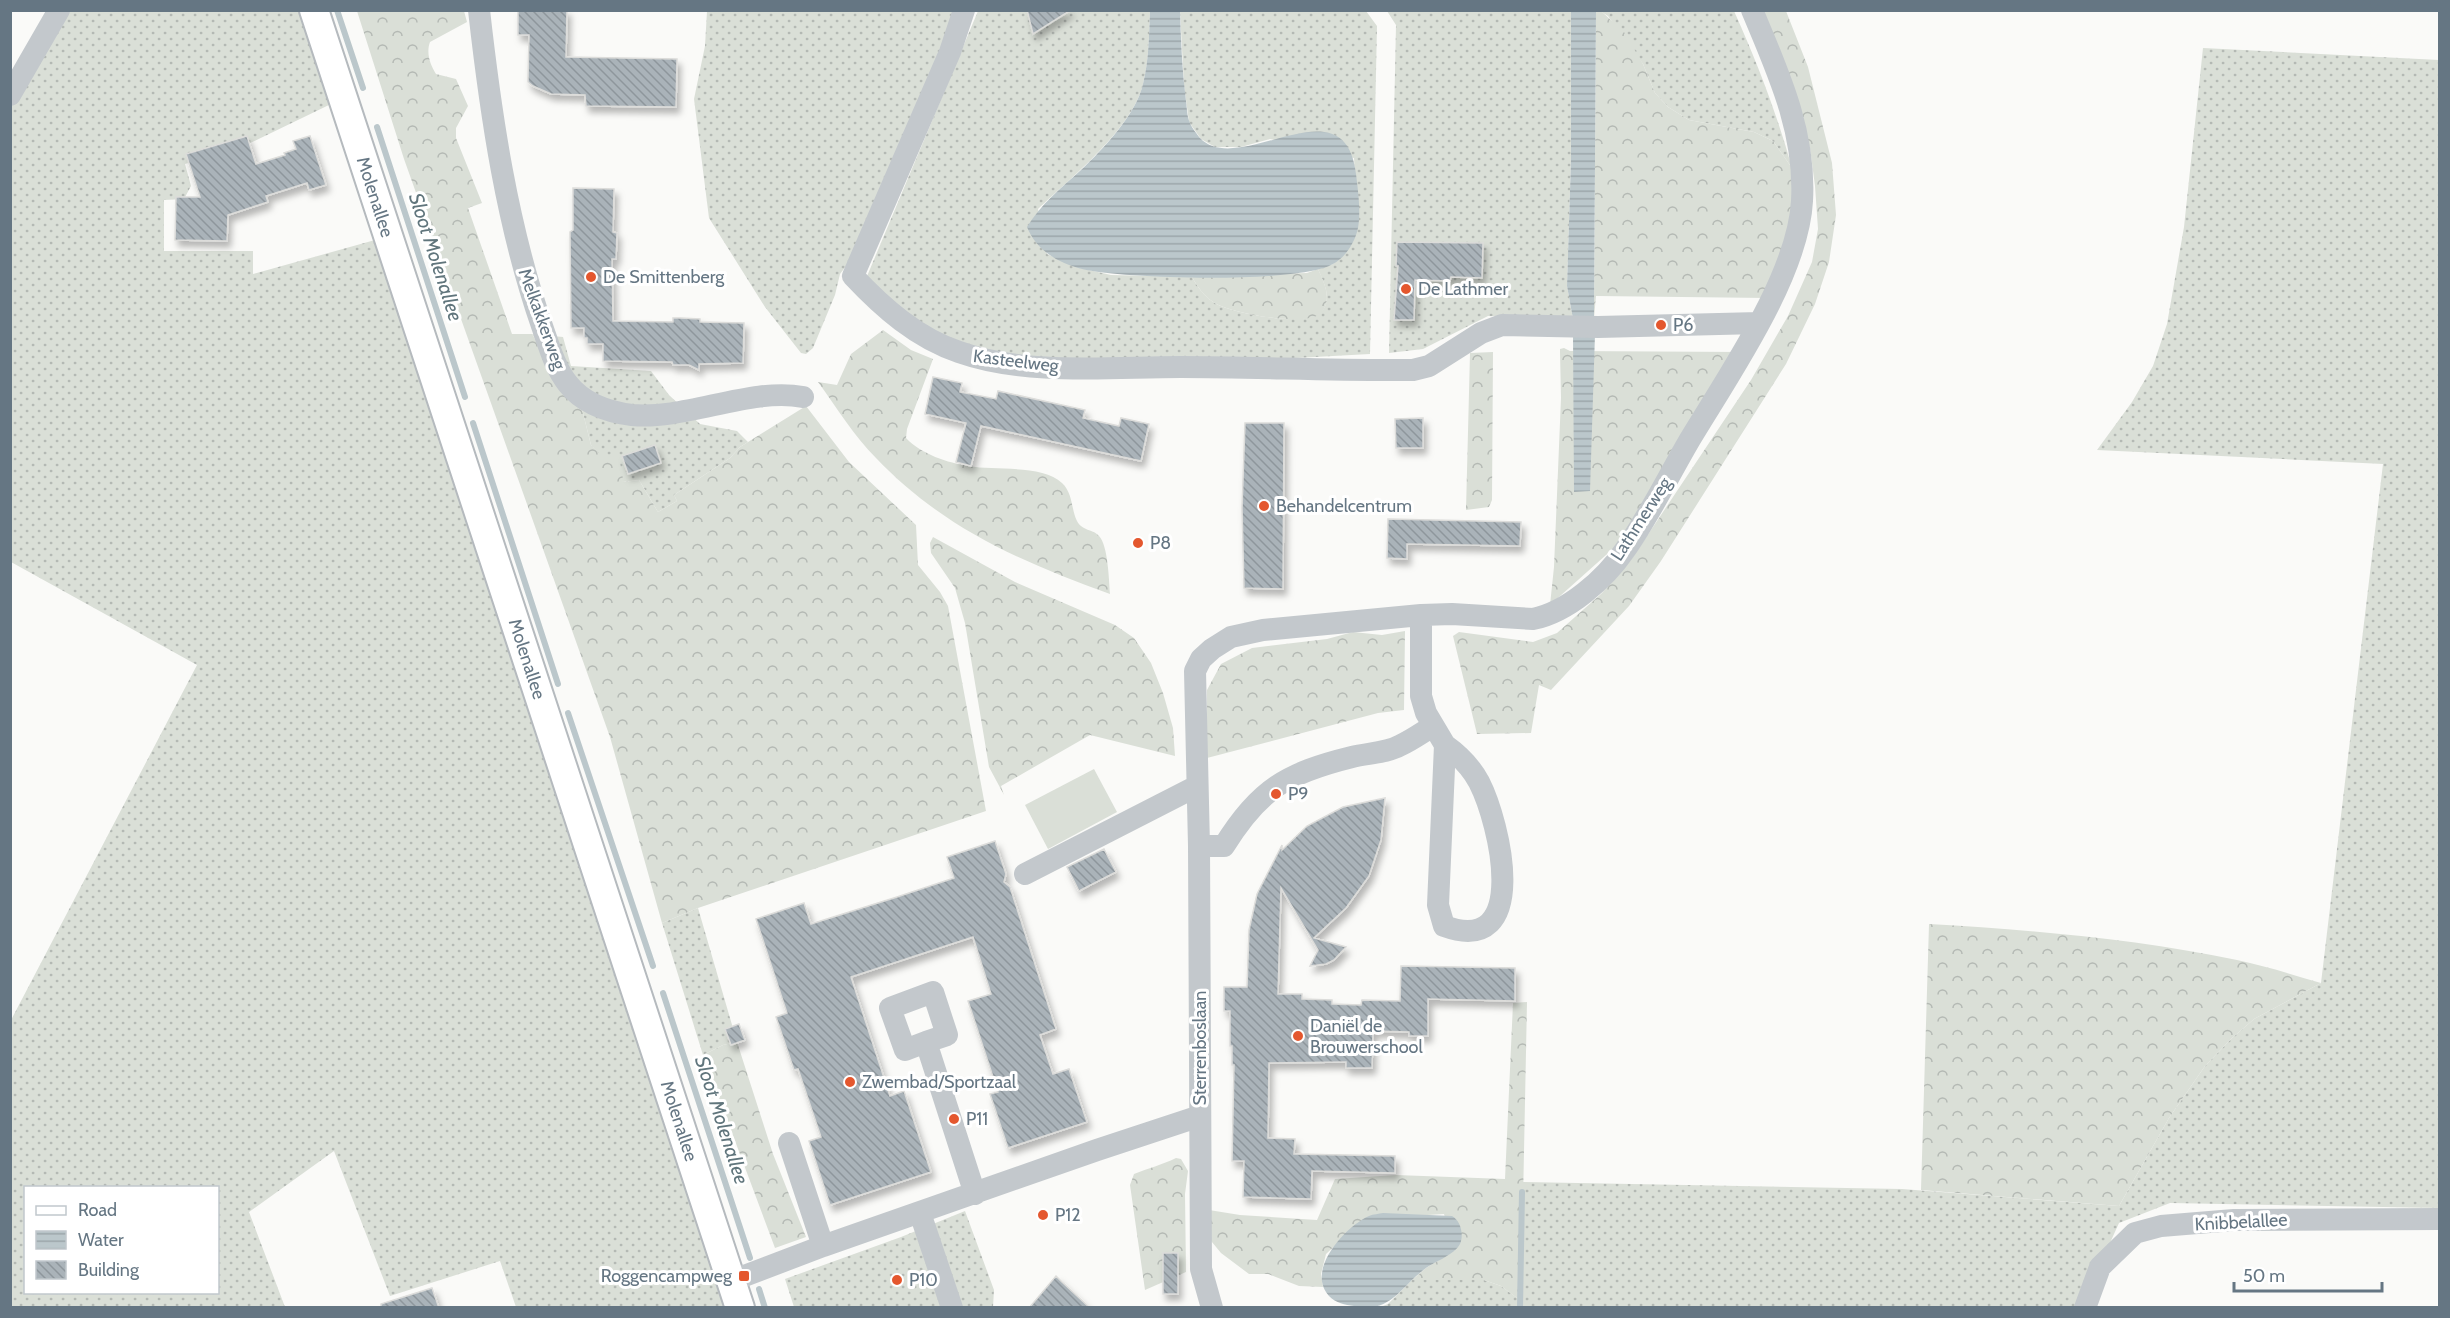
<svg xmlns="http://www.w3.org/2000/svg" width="2450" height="1318" viewBox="0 0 2450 1318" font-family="Cabin,sans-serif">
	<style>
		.grass { fill: url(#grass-dots); fill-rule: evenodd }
		.forest { fill: url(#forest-crowns) }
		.garden { fill: #dadfd7 }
		.water { fill: url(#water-rules) }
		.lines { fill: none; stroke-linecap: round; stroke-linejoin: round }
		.stream { stroke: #bbc7cb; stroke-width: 6 }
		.building { fill: url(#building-back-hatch); stroke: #dcdcda; stroke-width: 1.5; filter: url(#shadow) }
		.major-casing { stroke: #b5babe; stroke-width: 32 }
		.minor { stroke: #c3c8cc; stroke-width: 22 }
		.major { stroke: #fff; stroke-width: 28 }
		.poi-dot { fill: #e4572e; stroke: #fff; stroke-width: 2 }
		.labels { text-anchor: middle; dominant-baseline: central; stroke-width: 6; stroke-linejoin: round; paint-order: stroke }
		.street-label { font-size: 18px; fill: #657683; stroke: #fff }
		.poi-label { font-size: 18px; fill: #657683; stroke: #fff; text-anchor: start }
		.water-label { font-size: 20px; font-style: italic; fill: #60757c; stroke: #fff }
	</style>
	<defs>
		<pattern id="grass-dots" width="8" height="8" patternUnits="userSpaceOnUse" patternTransform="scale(1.5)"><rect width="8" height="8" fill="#dadfd7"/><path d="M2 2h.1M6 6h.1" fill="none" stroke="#b4b9b4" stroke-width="1.8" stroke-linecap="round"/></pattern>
		<pattern id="forest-crowns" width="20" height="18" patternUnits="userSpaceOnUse" patternTransform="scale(1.5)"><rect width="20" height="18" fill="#dadfd7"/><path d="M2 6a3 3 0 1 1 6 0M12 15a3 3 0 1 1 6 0" fill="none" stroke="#b4b9b4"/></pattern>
		<pattern id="water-rules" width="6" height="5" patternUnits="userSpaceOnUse" patternTransform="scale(1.5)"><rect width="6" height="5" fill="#bbc7cb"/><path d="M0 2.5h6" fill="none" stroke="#9ca6aa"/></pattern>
		<pattern id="building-back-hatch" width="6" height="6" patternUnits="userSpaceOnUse" patternTransform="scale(1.5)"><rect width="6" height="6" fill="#aab3b9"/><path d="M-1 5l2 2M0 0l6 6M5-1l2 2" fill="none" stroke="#8e969c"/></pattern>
		<filter id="shadow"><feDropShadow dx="3.5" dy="6" stdDeviation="3" flood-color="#0004"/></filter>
	</defs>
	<rect width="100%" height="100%" fill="#fafaf8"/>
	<path class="grass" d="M66 11H300L331 104 244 146 185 164 191 186 184 199 164 200V251H253V274L375 240 726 1307H516L500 1261 390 1296 334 1151 249 1212 285 1307H11L10 1022 197 665 11 562V105ZM26 1188H218V1292H26Z
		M707 11H959L853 257 840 274 835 295 813 348 806 354 801 353 765 307 709 218 694 99 705 46Z
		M978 11H1150C1149 35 1149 60 1143 84 1133 128 1070 179 1038 209L1047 254 1080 268 1111 275 1192 277C1198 287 1203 295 1213 302 1229 313 1306 328 1321 312 1333 300 1324 283 1318 269L1333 264 1358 228 1354 158 1270 139 1241 147H1215L1201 139 1189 122 1184 85 1180 11H1366L1377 26 1370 354 1296 358H1036C997 352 953 347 919 326 900 314 883 296 865 281Z
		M1387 11H1571V159L1567 286 1573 319 1488 316 1423 349 1389 353 1396 25Z
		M1600 11H1734C1757 62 1777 114 1792 168L1773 141 1754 132 1689 120 1668 107 1655 93 1643 64 1608 16Z
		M2203 48 2439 60V1208L2170 1203 2119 1223 2081 1307 1378 1308 1388 1304 1412 1280H1484L1501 1286 1520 1300 1523 1182 1902 1189 2119 1206 2169 1118 2205 1066 2231 1039 2254 1019 2321 983 2383 464 2097 450 2132 402 2153 366 2167 324 2184 227Z
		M532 334 563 337 571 366 651 371 669 395 700 424 737 431 748 442 740 447 730 458 674 495 677 501 658 512 639 480 623 482 591 445 582 409 563 387Z
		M698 908 737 1042 723 1045 703 1055 662 923Z
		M965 1211 994 1290 993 1307H794L785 1279 901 1237Z"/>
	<path class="forest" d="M1600 10 1624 32 1643 64 1655 93 1668 107 1689 120 1754 132 1773 141 1792 168 1794 213 1767 298 1596 296 1594 318 1596 11Z
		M357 11H464L467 22 430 42C426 53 430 64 436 74L456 79 468 106 456 128V138L482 203 468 208 512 334H532L563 387 582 409 591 445 602 456 619 455 623 482 639 480 658 512 677 501 674 495 730 458 740 447 806 406 849 462 916 525 918 565 940 592 948 606 986 811 698 908 662 923 610 737 404 159Z
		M1759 11H1786L1808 67 1832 163 1836 215 1829 262 1815 304 1786 364 1661 561 1629 606 1551 690 1539 685 1531 733 1477 734 1453 636 1459 632 1533 642 1557 633 1602 593 1633 557 1751 380 1788 316 1812 262 1818 229 1815 186 1810 148Z
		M1318 269C1324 282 1333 300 1321 313 1306 328 1229 313 1213 302 1203 295 1198 287 1192 277L1307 273Z
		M883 330 911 350 933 359 907 429 906 438C921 454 948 463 969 466 994 471 1043 464 1062 483 1073 493 1071 509 1077 521 1082 531 1093 529 1099 536 1108 545 1109 580 1110 594 1020 561 944 529 876 458 854 436 837 408 818 382L837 385 851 354Z
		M1564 348 1570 351 1743 352 1615 547 1550 605 1554 567 1561 398 1560 352V349Z
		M1493 352 1492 500 1489 507 1466 510 1470 353Z
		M933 537 1015 582 1115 625 1134 638 1151 663 1163 693 1173 728 1175 756 1090 735 1001 786 1004 795 989 767 965 623 955 588 931 553 930 543Z
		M1405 631 1404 710 1378 713 1207 758V690L1221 664 1252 648 1327 639 1353 632 1382 635Z
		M1929 924C2032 930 2136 939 2237 960 2266 966 2293 975 2321 983L2254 1019 2231 1039 2205 1066 2169 1118 2119 1206 1921 1190Z
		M1527 1002 1521 1301 1501 1286 1484 1280H1412L1426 1268 1455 1250 1444 1214 1412 1216 1357 1225 1326 1254 1321 1274 1323 1287 1299 1286 1268 1274H1249L1221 1253 1207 1236 1209 1210 1240 1215 1317 1220 1335 1179 1396 1175 1505 1179 1513 1003Z
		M737 1042 773 1154 806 1237 775 1248 703 1055 723 1045Z
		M1176 1158 1181 1159 1188 1171 1185 1194 1186 1272 1145 1290 1130 1185 1134 1174C1148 1168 1162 1165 1176 1158Z"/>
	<path class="garden" d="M1094 769 1117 812 1048 849 1025 805Z"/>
	<path class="water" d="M1150 10 1180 11C1181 41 1182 71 1186 101 1187 108 1187 117 1190 123 1192 128 1197 134 1200 138 1239 179 1345 79 1356 174 1358 190 1361 212 1358 228 1355 242 1346 257 1333 264 1299 284 1123 279 1082 269 1058 263 1036 250 1027 227 1041 204 1061 188 1081 170 1103 149 1136 115 1143 84 1149 60 1149 35 1150 10Z
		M1571 11H1596L1594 318 1573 319 1567 286 1571 159Z
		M1573 334H1595L1590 491 1574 492Z
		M1383 1213 1452 1216C1461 1221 1464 1235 1460 1244 1454 1255 1436 1261 1426 1268 1400 1287 1391 1314 1354 1306 1345 1305 1336 1303 1329 1296 1305 1270 1346 1226 1369 1216 1373 1214 1379 1214 1383 1213Z"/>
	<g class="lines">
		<path class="stream" d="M337 10 363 88
			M377 127 465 397
			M473 423 558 684
			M568 713 653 966
			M663 993 750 1258
			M759 1289 765 1308
			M1520 1308 1522 1192"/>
	</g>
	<path class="building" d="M518 10H567L566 57 677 59 676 107 586 106 585 95 551 94 533 86 528 82V78L529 35H518Z
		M1027 10H1071L1033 34Z
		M247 136 256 164 285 155 284 153 296 149 293 141 310 136 326 185 309 190 307 183 266 196 268 202 228 215 227 241 175 240 176 197H200L186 154Z
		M573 188 614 189 613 232 617 233 616 259H612L613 321 673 322V318H680L700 319V322L744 323 743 363 699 364V370L689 365H673L672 362 603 361V344H587V338H584V328H571L570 232 573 230Z
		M1397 242 1483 243 1482 278 1451 277 1450 281 1415 280 1414 320H1394L1398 266H1396Z
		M933 377 962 383 960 392 996 399 998 391 1085 410 1083 418 1119 426 1121 418 1149 424 1141 461 981 426 971 466 956 462 966 423 925 414Z
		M1423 418V448H1396L1395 419Z
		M1245 423H1284L1283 589 1244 588 1242 508Z
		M655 445 661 463 628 474 622 456Z
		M1388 519 1521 522 1520 546 1407 544V559L1387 558Z
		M1385 798 1381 840 1369 876 1346 908 1314 938 1346 947 1334 960 1326 964 1310 966 1318 950 1281 888 1278 994H1302V999L1332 1000V1004L1361 1005 1362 1000 1400 1001 1401 966 1515 968V1001L1428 999V1036H1409V1032L1373 1031 1372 1068H1346V1062L1269 1063 1268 1138 1295 1139 1294 1154 1395 1156V1173L1312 1171 1311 1199 1243 1197 1244 1161H1232L1234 1065H1232V1046H1230V1011H1224V987H1247L1249 930 1257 894 1282 845V850L1307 826 1343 807Z
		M995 841 1006 874 1004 882 1010 887 1056 1029 1040 1035 1053 1074 1069 1069 1087 1122 1008 1148 990 1094 998 1092 968 1001 991 994 973 937 851 977 890 1096 904 1091 931 1172 830 1205 809 1141 821 1137 798 1069 794 1070 776 1017 787 1013 756 919 804 903 811 924 897 897 954 878 947 857Z
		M1104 849 1116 872 1079 891 1067 867Z
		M739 1024 745 1040 731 1045 725 1029Z
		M1163 1253H1178V1294H1163Z
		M1056 1276 1062 1282 1090 1308H1029Z
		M432 1288 439 1308H381V1304Z"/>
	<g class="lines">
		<g class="major-casing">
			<path id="major" d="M314 10 740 1308"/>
		</g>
		<path class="minor" d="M479 10C491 117 507 225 542 326 549 346 555 368 568 384 583 403 608 412 632 415 686 420 751 387 803 397
			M964 10 950 52 853 276C883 308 917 338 959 352 1027 376 1110 367 1181 367 1258 367 1336 371 1413 370L1429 366 1481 333 1502 325 1598 327 1759 323
			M10 95 59 10
			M1421 615V696L1426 713 1445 745 1438 905 1444 926C1532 958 1500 823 1479 782 1471 767 1459 755 1445 745
			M1199 846H1224C1259 789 1287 773 1352 757 1368 753 1387 753 1401 745 1412 740 1423 732 1433 726
			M1025 874 1197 786
			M926 1042 905 1050 890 1008 933 992 947 1035 926 1042 975 1194
			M789 1143 823 1246
			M920 1213 952 1308
			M731 1281 823 1246 1097 1150 1200 1116
			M1212 1308 1201 1269 1199 846 1195 671 1201 659 1212 649 1231 637 1263 630 1421 615 1452 614 1533 619C1568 612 1605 579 1625 550 1649 516 1668 477 1689 441 1728 376 1798 276 1802 201 1806 132 1778 72 1752 10
			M2085 1308 2100 1267 2135 1233 2161 1226 2234 1220 2440 1219"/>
		<use href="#major" class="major"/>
	</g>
	<g class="poi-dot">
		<circle cx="591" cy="277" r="6"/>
		<circle cx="1406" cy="289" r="6"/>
		<circle cx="1661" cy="325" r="6"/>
		<circle cx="1264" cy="506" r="6"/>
		<circle cx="1138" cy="543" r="6"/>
		<circle cx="1276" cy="794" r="6"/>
		<circle cx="1298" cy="1036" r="6"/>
		<circle cx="850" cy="1082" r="6"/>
		<circle cx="954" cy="1119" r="6"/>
		<circle cx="1043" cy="1215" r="6"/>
		<rect x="738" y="1270" width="12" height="12" rx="3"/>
		<circle cx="897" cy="1280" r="6"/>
	</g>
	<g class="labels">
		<g class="street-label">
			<text transform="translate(375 197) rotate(72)">Molenallee</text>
			<text transform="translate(542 319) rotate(70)">Melkakkerweg</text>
			<text transform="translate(1016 361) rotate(7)">Kasteelweg</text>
			<text transform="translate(1641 519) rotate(-57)">Lathmerweg</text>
			<text transform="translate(527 659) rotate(72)">Molenallee</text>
			<text transform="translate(1200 1048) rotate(-90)">Sterrenboslaan</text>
			<text transform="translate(679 1121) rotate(72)">Molenallee</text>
			<text transform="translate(2241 1222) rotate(-3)">Knibbelallee</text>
		</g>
		<g class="poi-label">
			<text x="603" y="277">De Smittenberg</text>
			<text x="1418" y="289">De Lathmer</text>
			<text x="1673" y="325">P6</text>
			<text x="1276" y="506">Behandelcentrum</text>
			<text x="1150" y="543">P8</text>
			<text x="1288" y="794">P9</text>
			<text x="1310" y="1026">Daniël de<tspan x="1310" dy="21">Brouwerschool</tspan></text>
			<text x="862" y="1082">Zwembad/Sportzaal</text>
			<text x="966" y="1119">P11</text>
			<text x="1055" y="1215">P12</text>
			<text x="732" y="1276" text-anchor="end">Roggencampweg</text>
			<text x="909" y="1280">P10</text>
		</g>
		<g class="water-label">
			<text transform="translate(436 257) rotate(72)">Sloot Molenallee</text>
			<text transform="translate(722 1120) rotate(72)">Sloot Molenallee</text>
		</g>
	</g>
	<rect width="2450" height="1318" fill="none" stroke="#657683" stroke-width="24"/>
	<rect x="24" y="1186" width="195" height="108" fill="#ffffff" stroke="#c1c8cd" stroke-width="1.5"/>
	<rect x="36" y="1206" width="30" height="9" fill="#ffffff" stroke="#c1c8cd" stroke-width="1.5"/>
	<text x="78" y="1216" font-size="18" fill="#657683">Road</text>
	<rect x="36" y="1231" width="30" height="18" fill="url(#water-rules)" stroke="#c1c8cd" stroke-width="1.5"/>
	<text x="78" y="1246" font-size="18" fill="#657683">Water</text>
	<rect x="36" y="1261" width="30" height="18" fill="url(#building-back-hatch)" stroke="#c1c8cd" stroke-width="1.5"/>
	<text x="78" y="1276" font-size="18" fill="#657683">Building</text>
	<path d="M2234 1282v9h148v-9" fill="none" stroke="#657683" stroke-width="3"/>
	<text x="2243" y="1282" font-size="18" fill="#657683" stroke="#ffffff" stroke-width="4.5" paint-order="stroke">50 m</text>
</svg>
